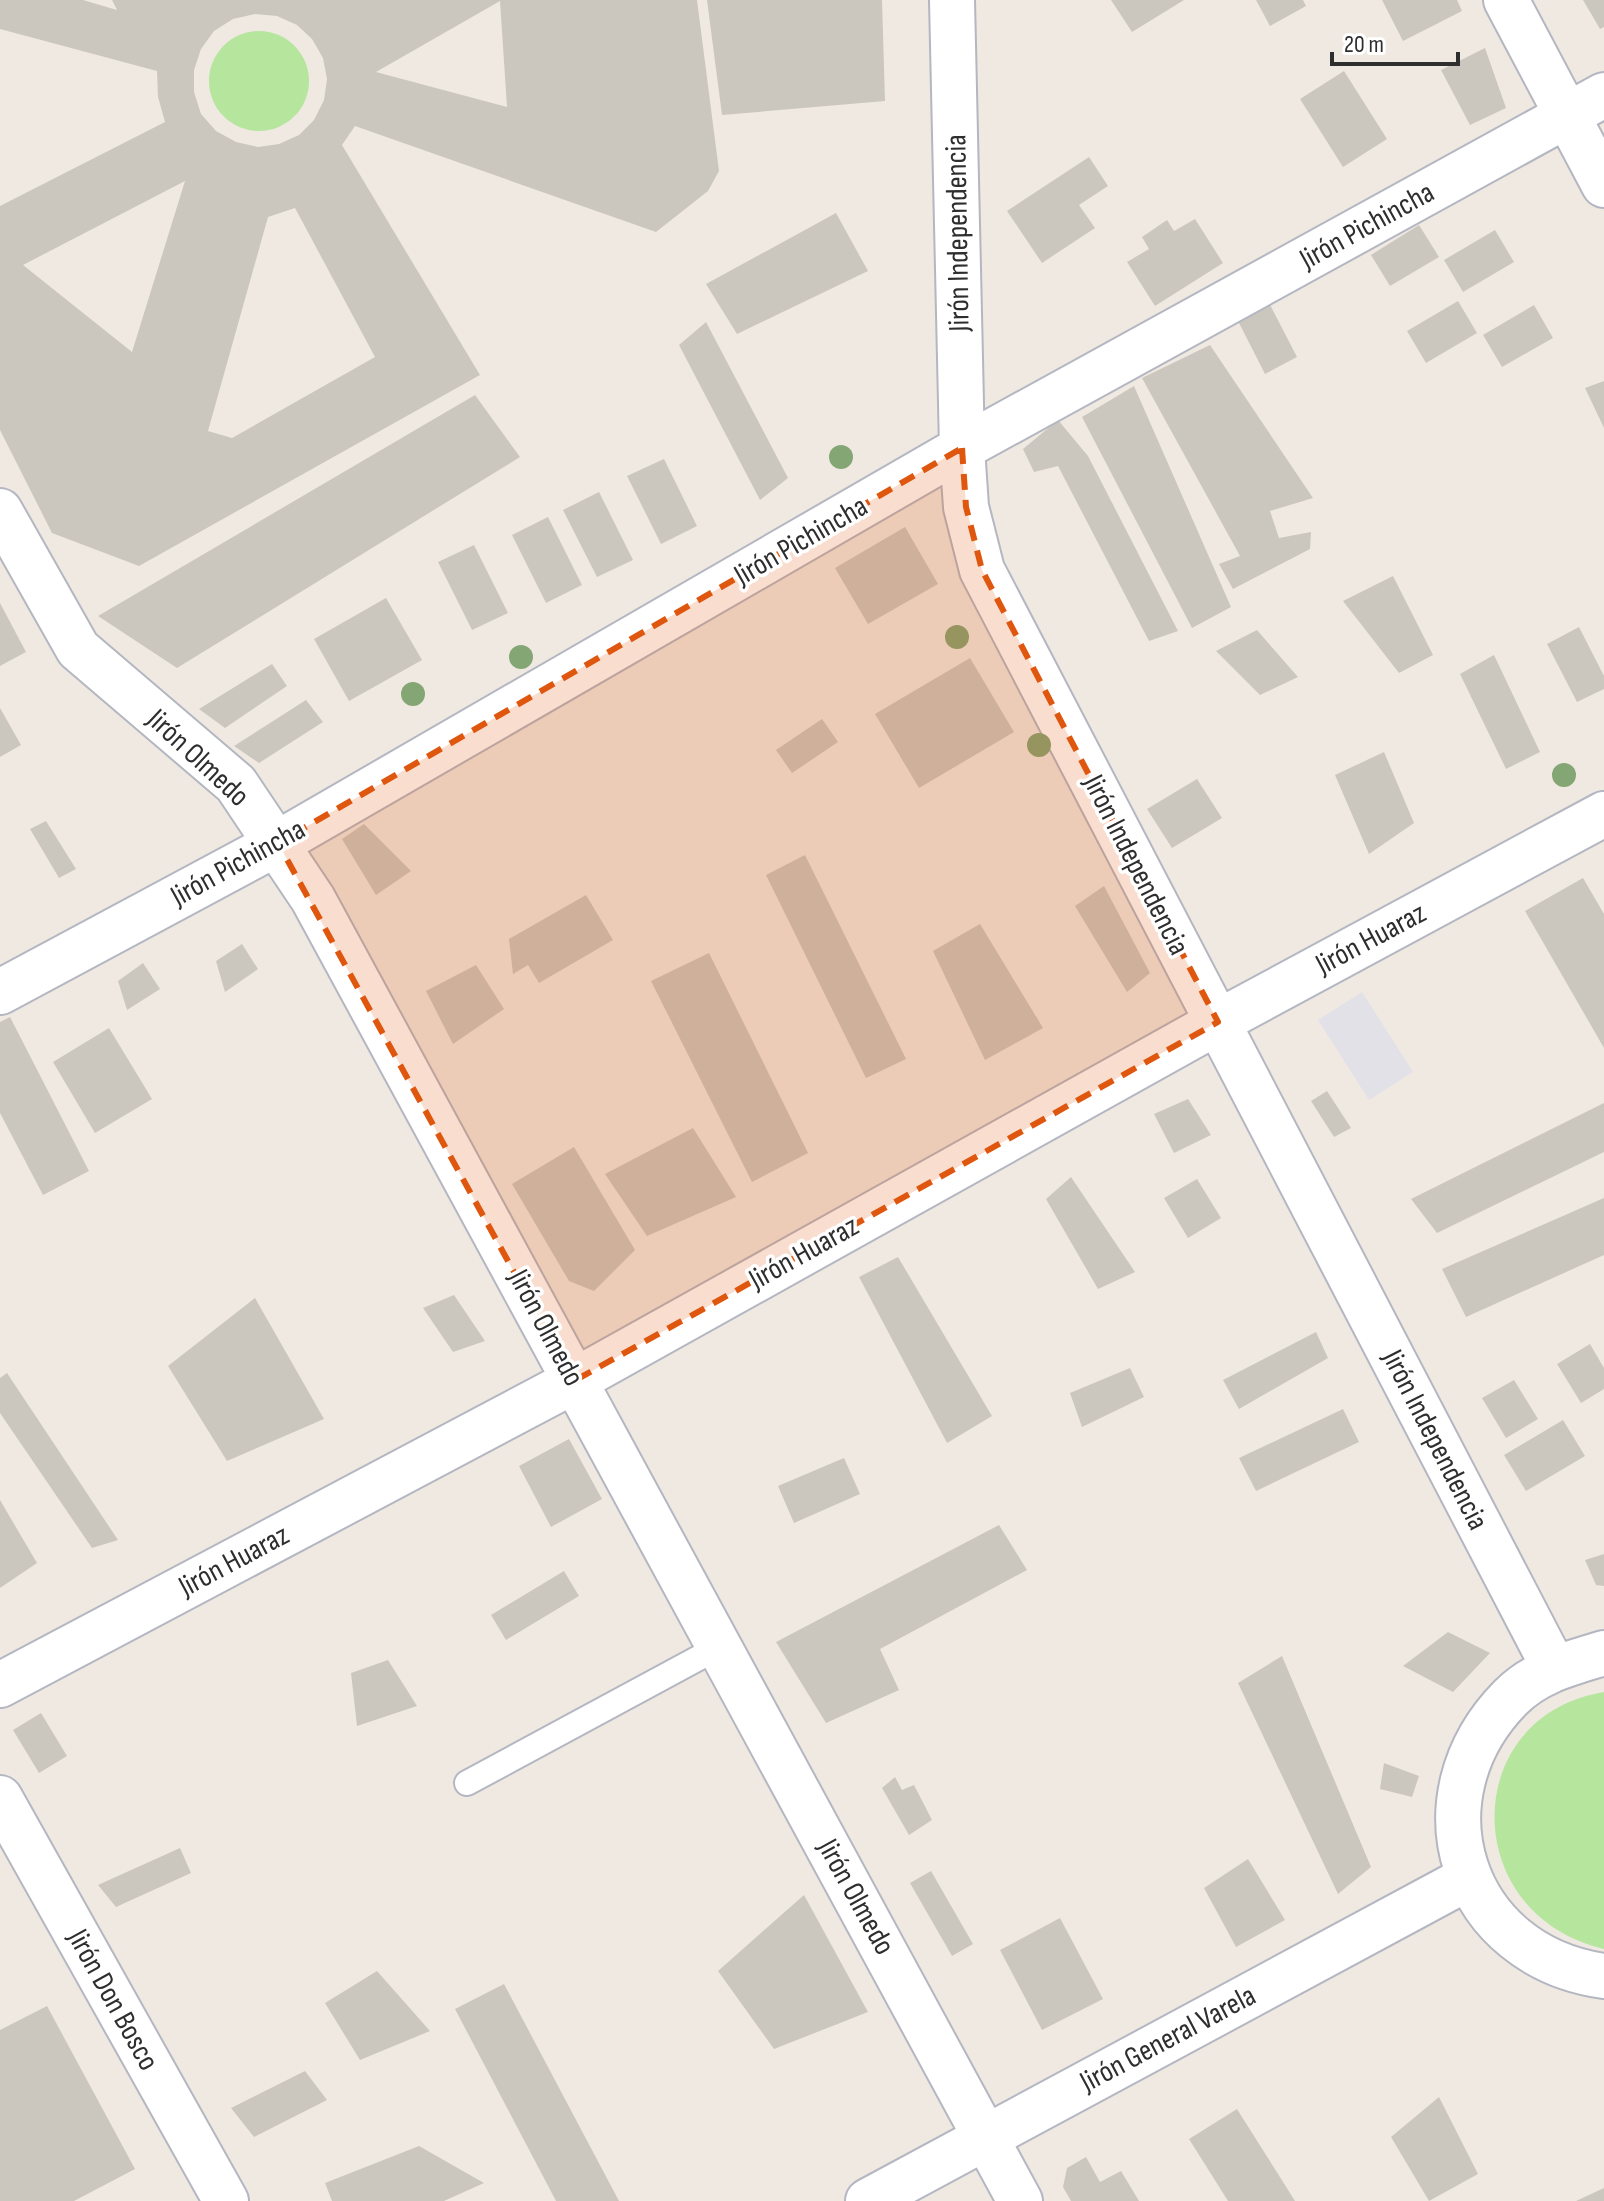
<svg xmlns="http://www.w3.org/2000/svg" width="1604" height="2201" viewBox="0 0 1604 2201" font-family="'Sofia Sans Condensed',sans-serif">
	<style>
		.industrial { fill: #e3e1e8 }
		.green { fill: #b6e59e }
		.building { fill: #cbc7bf; fill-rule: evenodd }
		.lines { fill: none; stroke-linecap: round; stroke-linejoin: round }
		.lane-casing { stroke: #b4b7c1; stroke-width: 28 }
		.street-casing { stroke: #b4b7c1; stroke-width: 48 }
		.lane { stroke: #fff; stroke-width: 24 }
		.street { stroke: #fff; stroke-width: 44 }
		.tree { fill: #84a574 }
		.marked { fill: #df570e; fill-opacity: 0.2; stroke: #df570e; stroke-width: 6; stroke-dasharray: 16 10; stroke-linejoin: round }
		.labels { text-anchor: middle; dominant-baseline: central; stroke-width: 7; stroke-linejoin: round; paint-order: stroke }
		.street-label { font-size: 30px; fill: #2e2e2e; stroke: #fff }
	</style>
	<rect width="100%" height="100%" fill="#efe9e1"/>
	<path class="industrial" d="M1362 992 1413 1072 1369 1100 1318 1020Z"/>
	<path class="green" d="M209 81a50 50 0 1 1 100 0a50 50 0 1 1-100 0Z
		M1604 1692V1949C1458 1915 1458 1716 1604 1692Z"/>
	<path class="building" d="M0 0H83L117 10 112 0H697L719 171 708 191 656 232 355 126 342 145 480 375 139 566 52 533 0 430V206L165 122 158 97 157 71 0 29ZM500 1 507 107 376 72ZM255 14 277 16 297 25 312 39 323 58 327 79 324 100 314 120 299 135 279 144 258 147 236 142 216 131 201 114 194 92V70L201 49 214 31 233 19ZM185 181 132 352 23 265ZM295 208 375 357 232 438 208 431 268 217Z
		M707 0H882L885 101 722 115Z
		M1111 0H1184L1132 32Z
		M1256 0H1303L1306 6 1270 26Z
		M1382 0H1457L1462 11 1403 41Z
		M1583 0H1604V27L1600 29Z
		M1485 48 1506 108 1470 125 1441 70Z
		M1344 71 1387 139 1343 167 1300 99Z
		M1089 157 1108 186 1079 205 1095 228 1042 263 1007 211Z
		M836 213 868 271 737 334 706 284Z
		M1195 219 1223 263 1155 306 1127 262 1149 249 1142 237 1167 220 1174 231Z
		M1419 225 1439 257 1390 286 1371 255Z
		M1495 230 1514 262 1463 292 1444 260Z
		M1267 299 1297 357 1265 374 1235 315Z
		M1458 301 1477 333 1426 363 1407 331Z
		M1534 305 1553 338 1502 367 1483 335Z
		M706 322 788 478 760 500 679 345Z
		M1210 345 1313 498 1270 511 1279 538 1311 532 1310 549 1233 589 1219 564 1240 556 1142 378Z
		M1604 381V428L1585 388Z
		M1134 386 1231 607 1192 628 1082 417Z
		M475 395 520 457 177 668 98 616Z
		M1058 420 1088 456 1178 631 1149 641 1058 466 1034 472 1023 449Z
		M664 459 697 526 661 544 627 476Z
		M599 492 633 560 597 577 563 510Z
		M548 517 582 585 546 603 512 535Z
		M905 527 938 584 868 624 835 568Z
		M474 545 508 613 472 630 438 562Z
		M1393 576 1433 655 1399 673 1343 601Z
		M386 598 422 660 349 701 314 639Z
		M0 603 26 652 0 666Z
		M1579 627 1604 676V689L1577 702 1547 644Z
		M1257 630 1298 677 1260 695 1216 651Z
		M1494 655 1540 752 1506 769 1460 674Z
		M970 658 1014 732 919 788 875 714Z
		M272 664 287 686 225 728 199 709Z
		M306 700 323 722 259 763 234 746Z
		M0 708 21 745 0 757Z
		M822 719 838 742 792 773 776 750Z
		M1384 752 1414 823 1369 854 1335 775Z
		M1197 779 1222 818 1172 848 1147 809Z
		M46 821 76 869 59 878 30 829Z
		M364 824 411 871 376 895 342 839Z
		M805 855 906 1059 866 1078 766 875Z
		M1583 878 1604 914V1048L1525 911Z
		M1104 886 1150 973 1127 992 1075 906Z
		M586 895 613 940 539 983 528 965 513 974 509 939Z
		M980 924 1043 1028 985 1060 933 951Z
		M242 944 258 969 225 992 216 961Z
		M709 953 808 1153 752 1182 651 981Z
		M143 963 160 989 127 1010 118 981Z
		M476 965 504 1009 453 1044 426 991Z
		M10 1017 89 1171 43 1195 0 1113V1022Z
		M109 1028 152 1099 95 1133 53 1062Z
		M1327 1091 1351 1128 1334 1137 1311 1101Z
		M1188 1099 1211 1135 1174 1153 1154 1114Z
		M1604 1103V1152L1437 1233 1411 1199Z
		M693 1128 736 1197 647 1236 605 1174Z
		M574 1147 635 1250 594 1291 569 1281 512 1184Z
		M1071 1177 1135 1272 1098 1289 1046 1199Z
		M1197 1179 1221 1218 1188 1238 1164 1198Z
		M1604 1198V1255L1466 1317 1442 1269Z
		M898 1257 992 1416 947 1443 859 1277Z
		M454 1295 485 1341 453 1352 423 1308Z
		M255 1298 324 1419 227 1461 168 1366Z
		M1316 1332 1328 1358 1239 1409 1223 1380Z
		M1590 1344 1604 1368V1389L1581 1403 1557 1364Z
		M1130 1368 1144 1397 1082 1427 1070 1393Z
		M7 1373 118 1540 92 1548 0 1413V1378Z
		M1514 1380 1538 1419 1506 1438 1482 1398Z
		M1343 1409 1359 1442 1256 1491 1239 1458Z
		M1563 1420 1585 1456 1526 1491 1504 1455Z
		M569 1439 602 1499 551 1527 519 1466Z
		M844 1458 860 1494 794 1523 778 1486Z
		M0 1500 37 1563 0 1588Z
		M999 1525 1027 1570 880 1649 899 1690 826 1723 776 1642Z
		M1604 1554V1586L1596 1585 1585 1560Z
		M564 1571 579 1596 506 1640 491 1615Z
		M1448 1632 1490 1653 1453 1692 1403 1666Z
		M1282 1656 1371 1867 1338 1894 1238 1683Z
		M388 1660 417 1706 357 1726 351 1673Z
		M41 1713 67 1756 39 1773 13 1730Z
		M1384 1763 1419 1776 1412 1797 1380 1789Z
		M895 1777 902 1790 914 1785 932 1820 909 1835 882 1788Z
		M180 1848 191 1873 116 1907 98 1885Z
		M1248 1859 1285 1920 1236 1947 1204 1888Z
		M931 1871 973 1944 952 1956 910 1883Z
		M804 1895 868 2012 774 2049 718 1971Z
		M1060 1918 1103 1999 1042 2030 1000 1950Z
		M377 1971 430 2031 360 2060 325 2003Z
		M504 1984 619 2201H556L455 2009Z
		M47 2006 135 2169 74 2201H0V2030Z
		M305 2071 327 2100 254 2137 231 2108Z
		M1439 2097 1478 2174 1429 2201 1391 2137Z
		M1237 2109 1295 2201H1228L1189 2139Z
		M419 2146 484 2183 444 2201H332L325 2183Z
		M1086 2157 1100 2182 1121 2171 1139 2201H1071L1063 2187 1067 2168Z
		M1604 2188V2201H1576Z"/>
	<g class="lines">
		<g class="lane-casing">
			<path id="lane" d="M467 1783 719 1647"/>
		</g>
		<g class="street-casing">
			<path id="street" d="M952 0 962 448 966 507 982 570 1554 1668
				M1506 0 1604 185
				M0 511 78 649 236 784 313 899 1020 2201
				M0 992 278 843 962 448 1604 95
				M1604 1653C1571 1663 1537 1671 1511 1697 1410 1799 1461 1956 1604 1976
				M0 1685 574 1381 1218 1022 1604 814
				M0 1798 226 2201
				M868 2201 1468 1878"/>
		</g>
		<use href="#lane" class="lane"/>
		<use href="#street" class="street"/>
	</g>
	<g class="tree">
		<circle cx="841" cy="457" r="12"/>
		<circle cx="957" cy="637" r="12"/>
		<circle cx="521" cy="657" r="12"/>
		<circle cx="413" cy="694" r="12"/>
		<circle cx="1039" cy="745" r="12"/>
		<circle cx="1564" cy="775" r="12"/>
	</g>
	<path class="marked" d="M962 448 966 507 982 570 1218 1022 574 1381 278 843Z"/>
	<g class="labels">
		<g class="street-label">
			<text transform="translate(1367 226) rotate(-29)">Jirón Pichincha</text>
			<text transform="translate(958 233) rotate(-91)">Jirón Independencia</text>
			<text transform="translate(801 541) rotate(-30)">Jirón Pichincha</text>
			<text transform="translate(198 758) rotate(43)">Jirón Olmedo</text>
			<text transform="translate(238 863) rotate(-29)">Jirón Pichincha</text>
			<text transform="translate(1136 865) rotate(63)">Jirón Independencia</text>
			<text transform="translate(1371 939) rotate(-28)">Jirón Huaraz</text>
			<text transform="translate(804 1253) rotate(-29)">Jirón Huaraz</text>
			<text transform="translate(546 1328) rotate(62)">Jirón Olmedo</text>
			<text transform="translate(1435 1440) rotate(63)">Jirón Independencia</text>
			<text transform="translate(234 1561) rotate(-28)">Jirón Huaraz</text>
			<text transform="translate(856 1897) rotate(61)">Jirón Olmedo</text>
			<text transform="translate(113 2000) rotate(61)">Jirón Don Bosco</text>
			<text transform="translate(1168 2039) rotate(-28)">Jirón General Varela</text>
		</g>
	</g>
	<path d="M1332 52v12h126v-12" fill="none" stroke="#2e2e2e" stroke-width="4"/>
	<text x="1344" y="52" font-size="24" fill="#2e2e2e" stroke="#ffffff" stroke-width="6" paint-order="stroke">20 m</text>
</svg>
